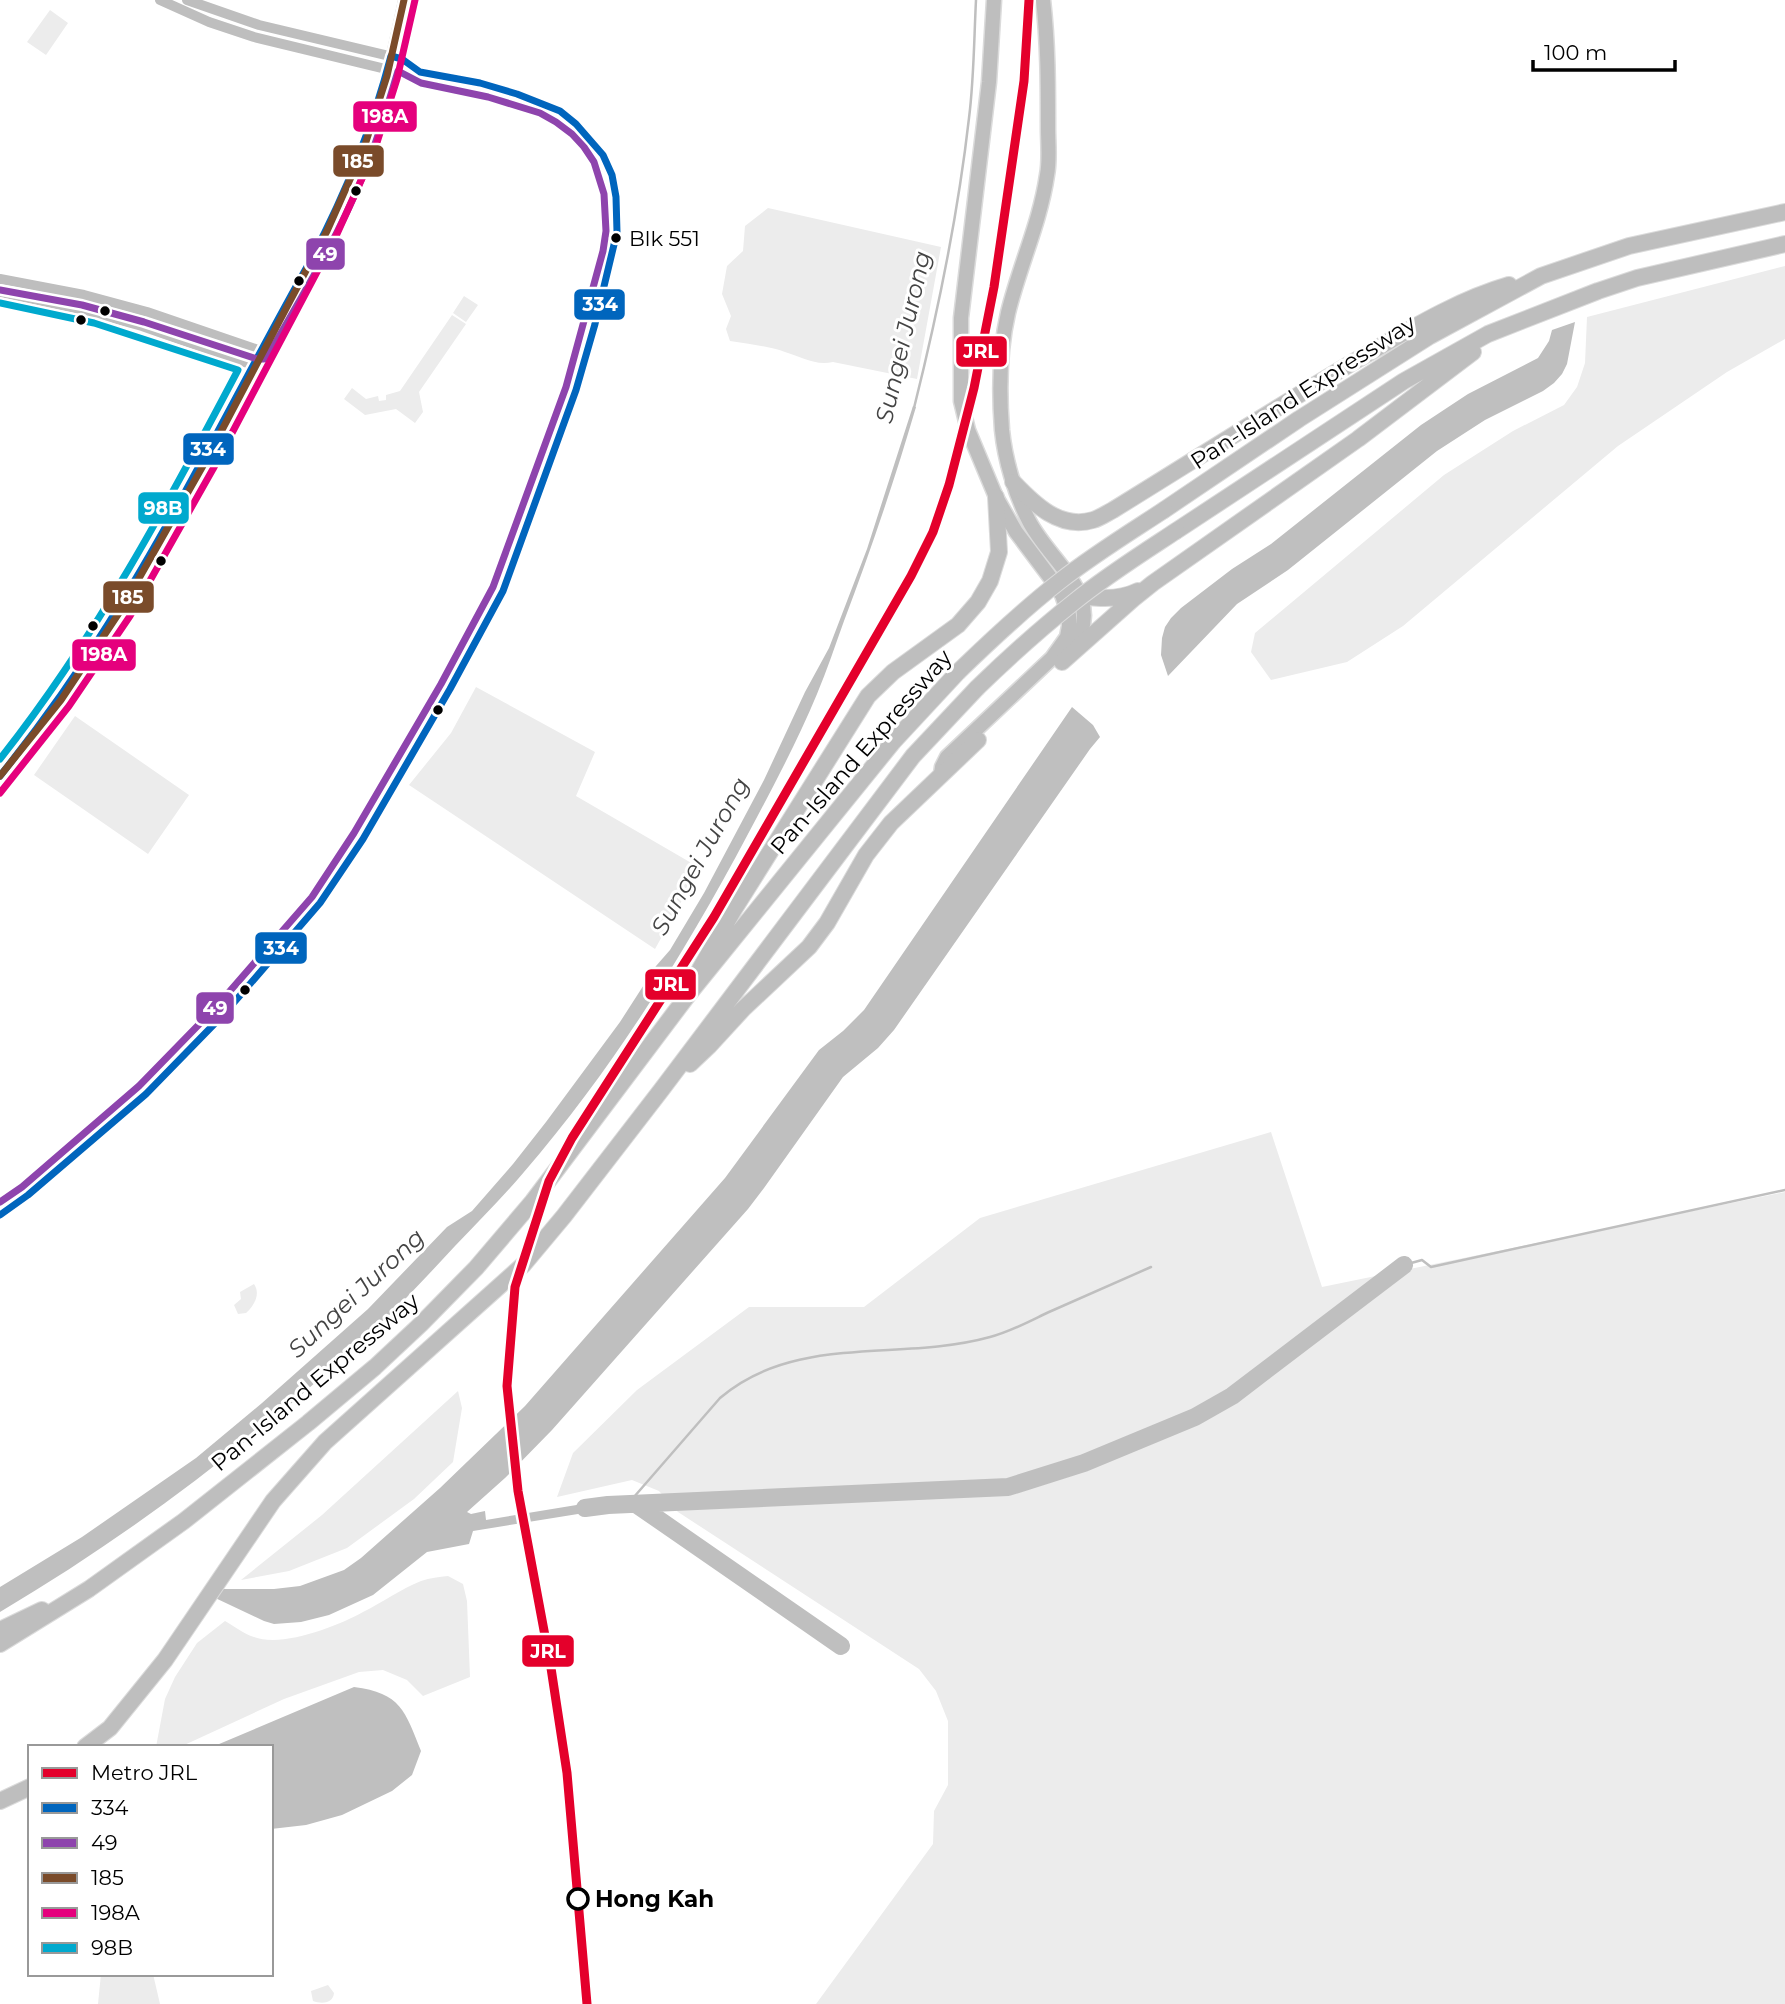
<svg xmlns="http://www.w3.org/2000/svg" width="1785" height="2004" viewBox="0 0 1785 2004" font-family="Montserrat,sans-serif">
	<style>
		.green { fill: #ececec }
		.water { fill: #bfbfbf }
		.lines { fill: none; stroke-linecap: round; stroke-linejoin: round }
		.stream { stroke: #bfbfbf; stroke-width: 2.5 }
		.river { stroke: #bfbfbf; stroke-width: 18 }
		.major-casing { stroke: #dbdbdb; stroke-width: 17 }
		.highway-casing { stroke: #dbdbdb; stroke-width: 18 }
		.minor { stroke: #bebebe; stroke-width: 10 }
		.major { stroke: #bebebe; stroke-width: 14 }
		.highway { stroke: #bebebe; stroke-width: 16 }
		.highway-bridge-casing { stroke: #dbdbdb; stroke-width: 18; stroke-linecap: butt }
		.highway-bridge { stroke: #bebebe; stroke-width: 16 }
		.bus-1-casing { stroke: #fff; stroke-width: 12 }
		.bus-2-casing { stroke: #fff; stroke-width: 12 }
		.bus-3-casing { stroke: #fff; stroke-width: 12 }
		.bus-4-casing { stroke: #fff; stroke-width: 12 }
		.bus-5-casing { stroke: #fff; stroke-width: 12 }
		.bus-1 { stroke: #0065bd; stroke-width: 7 }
		.bus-2 { stroke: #8e44ad; stroke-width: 7 }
		.bus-3 { stroke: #7a4b2a; stroke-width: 7 }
		.bus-4 { stroke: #e5007d; stroke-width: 7 }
		.bus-5 { stroke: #00a9ce; stroke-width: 7 }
		.metro-1-casing { stroke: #fff; stroke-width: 14 }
		.metro-1 { stroke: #e4002b; stroke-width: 9 }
		.bus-dot { fill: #000; stroke: #fff; stroke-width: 2.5 }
		.stop-dot { fill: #fff; stroke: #000; stroke-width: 3.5 }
		.labels { text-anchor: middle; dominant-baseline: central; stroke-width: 6; stroke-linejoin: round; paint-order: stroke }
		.bus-label { font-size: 21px; fill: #000; stroke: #fff; text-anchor: start }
		.street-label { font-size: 23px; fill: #000; stroke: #fff }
		.stop-label { font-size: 23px; font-weight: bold; fill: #000; stroke: #fff; text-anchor: start }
		.water-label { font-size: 24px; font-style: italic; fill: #444; stroke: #fff }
		.line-badge { stroke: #fff; stroke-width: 2.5 }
		.badge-label { font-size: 19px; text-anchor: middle; font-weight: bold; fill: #fff }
	</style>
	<rect width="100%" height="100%" fill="#fff"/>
	<path class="green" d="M50 10 68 23 46 55 27 42Z
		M768 208 941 247 917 379 833 362C815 366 802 357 785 352 768 346 748 344 730 341L726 329 731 316 722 294 727 266 743 251 745 226Z
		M1785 266V339L1727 372 1618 446 1403 626 1347 662 1271 680 1251 652 1255 633 1444 475 1513 431 1564 405 1577 387 1585 363 1587 317Z
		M464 296 478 305 466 322 453 313Z
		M452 315 466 324 419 392 423 412 415 423 396 409 365 415 344 399 352 388 366 399 378 396 379 401 386 400V395L400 391Z
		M476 687 595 752 576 796 700 868 655 949 409 785 451 733Z
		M75 716 189 795 148 854 34 775Z
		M1271 1132 1322 1287 1785 1192V2004H816L933 1844 934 1811 948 1785V1721L936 1691 919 1669 678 1512 659 1491 632 1480 557 1497 573 1453 637 1390 749 1307H864L980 1218Z
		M254 1284C261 1294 254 1306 246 1313L238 1314 234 1305 241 1299 240 1292Z
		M458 1391 462 1408 453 1462 414 1499 347 1548 289 1571 241 1580 322 1515Z
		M448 1576 463 1584 467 1601 470 1677 423 1696 407 1680 383 1670 359 1672 284 1699 180 1747H156L165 1699 175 1677 197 1643 225 1621C234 1626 244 1634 254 1637 282 1648 338 1626 363 1612 383 1602 401 1589 421 1581 430 1578 439 1577 448 1576Z
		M101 1974H153L160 2004H98Z
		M328 1985 334 1993C333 2004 321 2004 313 2001L311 1991Z"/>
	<path class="water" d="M1575 322 1567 364 1562 374 1554 383 1543 391 1485 420 1437 451 1288 570 1237 604 1168 676 1161 655 1162 638 1165 627 1171 618 1181 608 1232 569 1271 544 1421 425 1468 394 1538 358 1549 341 1552 330Z
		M913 406 916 407C895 479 871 550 844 621 835 646 827 670 817 694 797 742 772 789 748 834 685 953 612 1070 524 1172 502 1198 478 1222 455 1246 430 1273 405 1300 379 1325 262 1435 138 1530 0 1612V1587L82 1537 196 1458 262 1403 368 1309 447 1227 472 1211 513 1164 546 1122 620 1022 656 966 670 950 704 893 764 780 805 692 829 648 867 549Z
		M1072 707 1093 725 1100 737 1090 749 894 1030 878 1048 843 1077 764 1188 748 1209 552 1430 505 1478 467 1512 471 1514 485 1511 486 1520 607 1500 609 1509 473 1531 469 1544 427 1552 373 1595 329 1615 301 1622 274 1624 264 1621 211 1596 220 1589H274L300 1586 344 1570 361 1558 440 1488 525 1406 725 1178 819 1050 843 1031 864 1010Z
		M354 1687C401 1693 405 1711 421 1751L412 1775 392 1791 342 1815 306 1825 271 1829V1747H212Z"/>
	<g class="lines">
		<path class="stream" d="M914 408C938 312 958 215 969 118 974 79 974 39 976 0
			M1404 1265 1422 1260 1431 1267 1785 1190
			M627 1505 720 1398C796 1333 900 1362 990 1337 1010 1332 1030 1321 1049 1312 1083 1297 1117 1282 1151 1267"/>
		<path class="river" d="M636 1504 841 1646
			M585 1508 608 1505 1008 1487 1084 1463 1195 1417 1232 1396 1404 1265"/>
		<g class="major-casing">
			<path id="major" d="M1043 0C1048 42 1048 85 1048 128 1048 143 1050 160 1047 175 1040 223 1019 267 1008 313 999 352 999 391 1002 430 1005 460 1015 494 1029 521 1051 564 1110 598 1071 650
				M941 774 942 767 947 757 1052 658 1067 637 1069 626V615L1061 592 1016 532 996 497 968 430 961 401V318L989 82 994 0"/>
		</g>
		<g class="highway-casing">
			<path id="highway" d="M1013 482C1034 504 1060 530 1093 520 1100 518 1107 513 1113 510 1194 460 1274 409 1355 361 1404 333 1454 301 1509 285
				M1164 510 1299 419 1430 336 1541 276 1629 246 1785 212
				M1176 531 1404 381 1488 334 1598 291 1637 278 1785 244
				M1061 592C1086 597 1114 603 1138 591
				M1062 662 1133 599 1153 583 1358 439 1473 352
				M700 969 733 911 868 696 893 672 958 625 978 602 990 581 999 552 996 497
				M690 1064 709 1046 743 1009 809 947 827 923 866 855 891 823 978 740
				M0 1630 42 1610
				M0 1644 89 1589 184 1521 308 1423 375 1367 421 1324 476 1268 533 1201 688 995 893 742 958 672
				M85 1747 110 1728 165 1660 273 1501 325 1442 523 1265 564 1216 662 1089 913 756 977 688
				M0 1801 30 1787"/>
		</g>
		<path class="minor" d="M187 0 259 25 402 59 420 72
			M0 279 84 295 147 312 267 353
			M0 292 80 309 142 326 259 367
			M0 776C97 659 169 524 240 389 281 311 328 235 361 153 381 105 392 51 403 0
			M0 793 69 706 130 616 213 469 336 236 374 152 397 79 415 0
			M0 1215 28 1195 146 1094 224 1014 320 903 363 839 450 689 503 591 571 404 595 324 617 232 616 197 612 175 603 155 576 124 553 108 517 94 480 83 420 72H398L254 37 209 22 160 0"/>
		<use href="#major" class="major"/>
		<use href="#highway" class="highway"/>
		<g class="highway-bridge-casing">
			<path id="highway-bridge" d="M958 672C991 640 1024 609 1060 581 1093 555 1129 533 1164 510
				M977 688C1008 658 1040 629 1074 602 1106 576 1141 554 1176 531"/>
		</g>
		<use href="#highway-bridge" class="highway-bridge"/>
		<g class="bus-1-casing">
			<path id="bus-1" d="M0 776C39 727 75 677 108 624 181 508 241 384 308 265 344 198 372 129 391 56L402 59 420 72 480 83 517 94 560 111 576 124 603 155 612 175 616 197 617 232 595 324 576 390 503 591 450 689 363 839 320 903 224 1014 146 1094 28 1195 0 1215"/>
		</g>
		<g class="bus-2-casing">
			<path id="bus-2" d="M0 290 82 305 144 322 257 359H264L269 354C302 296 337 239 362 178 377 143 387 107 398 71L421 83 488 97 540 113 556 122 572 134 584 147 594 162 604 194 606 231 603 251 566 387 493 587 441 684 354 833 312 897 216 1007 139 1086 22 1187 0 1202"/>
		</g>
		<g class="bus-3-casing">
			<path id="bus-3" d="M0 776 61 700 121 610 204 464 327 231 364 148 387 76 404 0"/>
		</g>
		<g class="bus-4-casing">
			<path id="bus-4" d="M0 793 69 706 130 616 213 469 336 236 374 152 397 79 415 0"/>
		</g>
		<g class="bus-5-casing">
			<path id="bus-5" d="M0 303 94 323 238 370C167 505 95 639 0 759"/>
		</g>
		<use href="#bus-1" class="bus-1"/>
		<use href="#bus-2" class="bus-2"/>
		<use href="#bus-3" class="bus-3"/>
		<use href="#bus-4" class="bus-4"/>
		<use href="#bus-5" class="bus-5"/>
		<g class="metro-1-casing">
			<path id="metro-1" d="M587 2004 567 1773 551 1668 518 1491 507 1386 515 1287 549 1181 572 1138 714 917 911 576 933 532 949 485 974 388 994 287 1024 81 1029 0"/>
		</g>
		<use href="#metro-1" class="metro-1"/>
	</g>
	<g class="bus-dot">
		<circle cx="356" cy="191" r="6"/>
		<circle cx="616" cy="238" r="6"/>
		<circle cx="299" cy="281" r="6"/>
		<circle cx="105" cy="311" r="6"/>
		<circle cx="81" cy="320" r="6"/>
		<circle cx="161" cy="561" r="6"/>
		<circle cx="93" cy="626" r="6"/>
		<circle cx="438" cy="710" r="6"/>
		<circle cx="245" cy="990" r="6"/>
	</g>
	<circle class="stop-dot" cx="578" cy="1899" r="10"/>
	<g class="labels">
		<g class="bus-label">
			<text x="629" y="238">Blk 551</text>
		</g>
		<g class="street-label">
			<text transform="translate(1303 392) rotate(-33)">Pan-Island Expressway</text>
			<text transform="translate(861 752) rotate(-49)">Pan-Island Expressway</text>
			<text transform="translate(315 1382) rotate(-40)">Pan-Island Expressway</text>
		</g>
		<g class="stop-label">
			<text x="595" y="1899">Hong Kah</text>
		</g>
		<g class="water-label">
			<text transform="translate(903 337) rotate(-77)">Sungei Jurong</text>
			<text transform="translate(700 856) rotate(-61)">Sungei Jurong</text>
			<text transform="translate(356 1293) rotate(-43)">Sungei Jurong</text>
		</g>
	</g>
	<g class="line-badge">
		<rect x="352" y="100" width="66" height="33" rx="7" fill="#e5007d"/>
		<rect x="332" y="144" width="53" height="34" rx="7" fill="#7a4b2a"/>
		<rect x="305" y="237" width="41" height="34" rx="7" fill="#8e44ad"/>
		<rect x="573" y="288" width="53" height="33" rx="7" fill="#0065bd"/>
		<rect x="955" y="335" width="53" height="33" rx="7" fill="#e4002b"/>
		<rect x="182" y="432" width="53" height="34" rx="7" fill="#0065bd"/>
		<rect x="137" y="491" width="53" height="34" rx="7" fill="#00a9ce"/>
		<rect x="102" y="580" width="53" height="34" rx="7" fill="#7a4b2a"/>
		<rect x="71" y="638" width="66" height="34" rx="7" fill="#e5007d"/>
		<rect x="254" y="931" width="54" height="34" rx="7" fill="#0065bd"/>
		<rect x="644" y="968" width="53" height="33" rx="7" fill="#e4002b"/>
		<rect x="195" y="991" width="40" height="34" rx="7" fill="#8e44ad"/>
		<rect x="521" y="1634" width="54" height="34" rx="7" fill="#e4002b"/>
	</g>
	<g class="badge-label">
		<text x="385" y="123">198A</text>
		<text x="358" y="168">185</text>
		<text x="325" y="261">49</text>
		<text x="600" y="311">334</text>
		<text x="981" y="358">JRL</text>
		<text x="208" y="456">334</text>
		<text x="163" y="515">98B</text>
		<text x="128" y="604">185</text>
		<text x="104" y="661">198A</text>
		<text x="281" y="955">334</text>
		<text x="671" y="991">JRL</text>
		<text x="215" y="1015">49</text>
		<text x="548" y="1658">JRL</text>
	</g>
	<rect x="28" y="1745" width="245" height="231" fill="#ffffff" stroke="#999999" stroke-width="2"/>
	<rect x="42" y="1768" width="35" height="10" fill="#e4002b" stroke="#999999" stroke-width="2"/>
	<text x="91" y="1780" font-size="21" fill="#000000">Metro JRL</text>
	<rect x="42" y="1803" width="35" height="10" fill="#0065bd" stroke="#999999" stroke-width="2"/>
	<text x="91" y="1815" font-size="21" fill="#000000">334</text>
	<rect x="42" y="1838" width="35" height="10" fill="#8e44ad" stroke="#999999" stroke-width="2"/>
	<text x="91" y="1850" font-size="21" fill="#000000">49</text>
	<rect x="42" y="1873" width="35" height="10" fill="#7a4b2a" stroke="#999999" stroke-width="2"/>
	<text x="91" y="1885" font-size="21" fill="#000000">185</text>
	<rect x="42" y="1908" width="35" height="10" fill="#e5007d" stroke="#999999" stroke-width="2"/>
	<text x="91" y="1920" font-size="21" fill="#000000">198A</text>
	<rect x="42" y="1943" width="35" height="10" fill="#00a9ce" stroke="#999999" stroke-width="2"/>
	<text x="91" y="1955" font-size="21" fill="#000000">98B</text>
	<path d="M1533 60v10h142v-10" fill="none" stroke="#000000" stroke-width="3.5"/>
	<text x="1544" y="60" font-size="21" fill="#000000" stroke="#ffffff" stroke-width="5" paint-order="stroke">100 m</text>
</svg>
